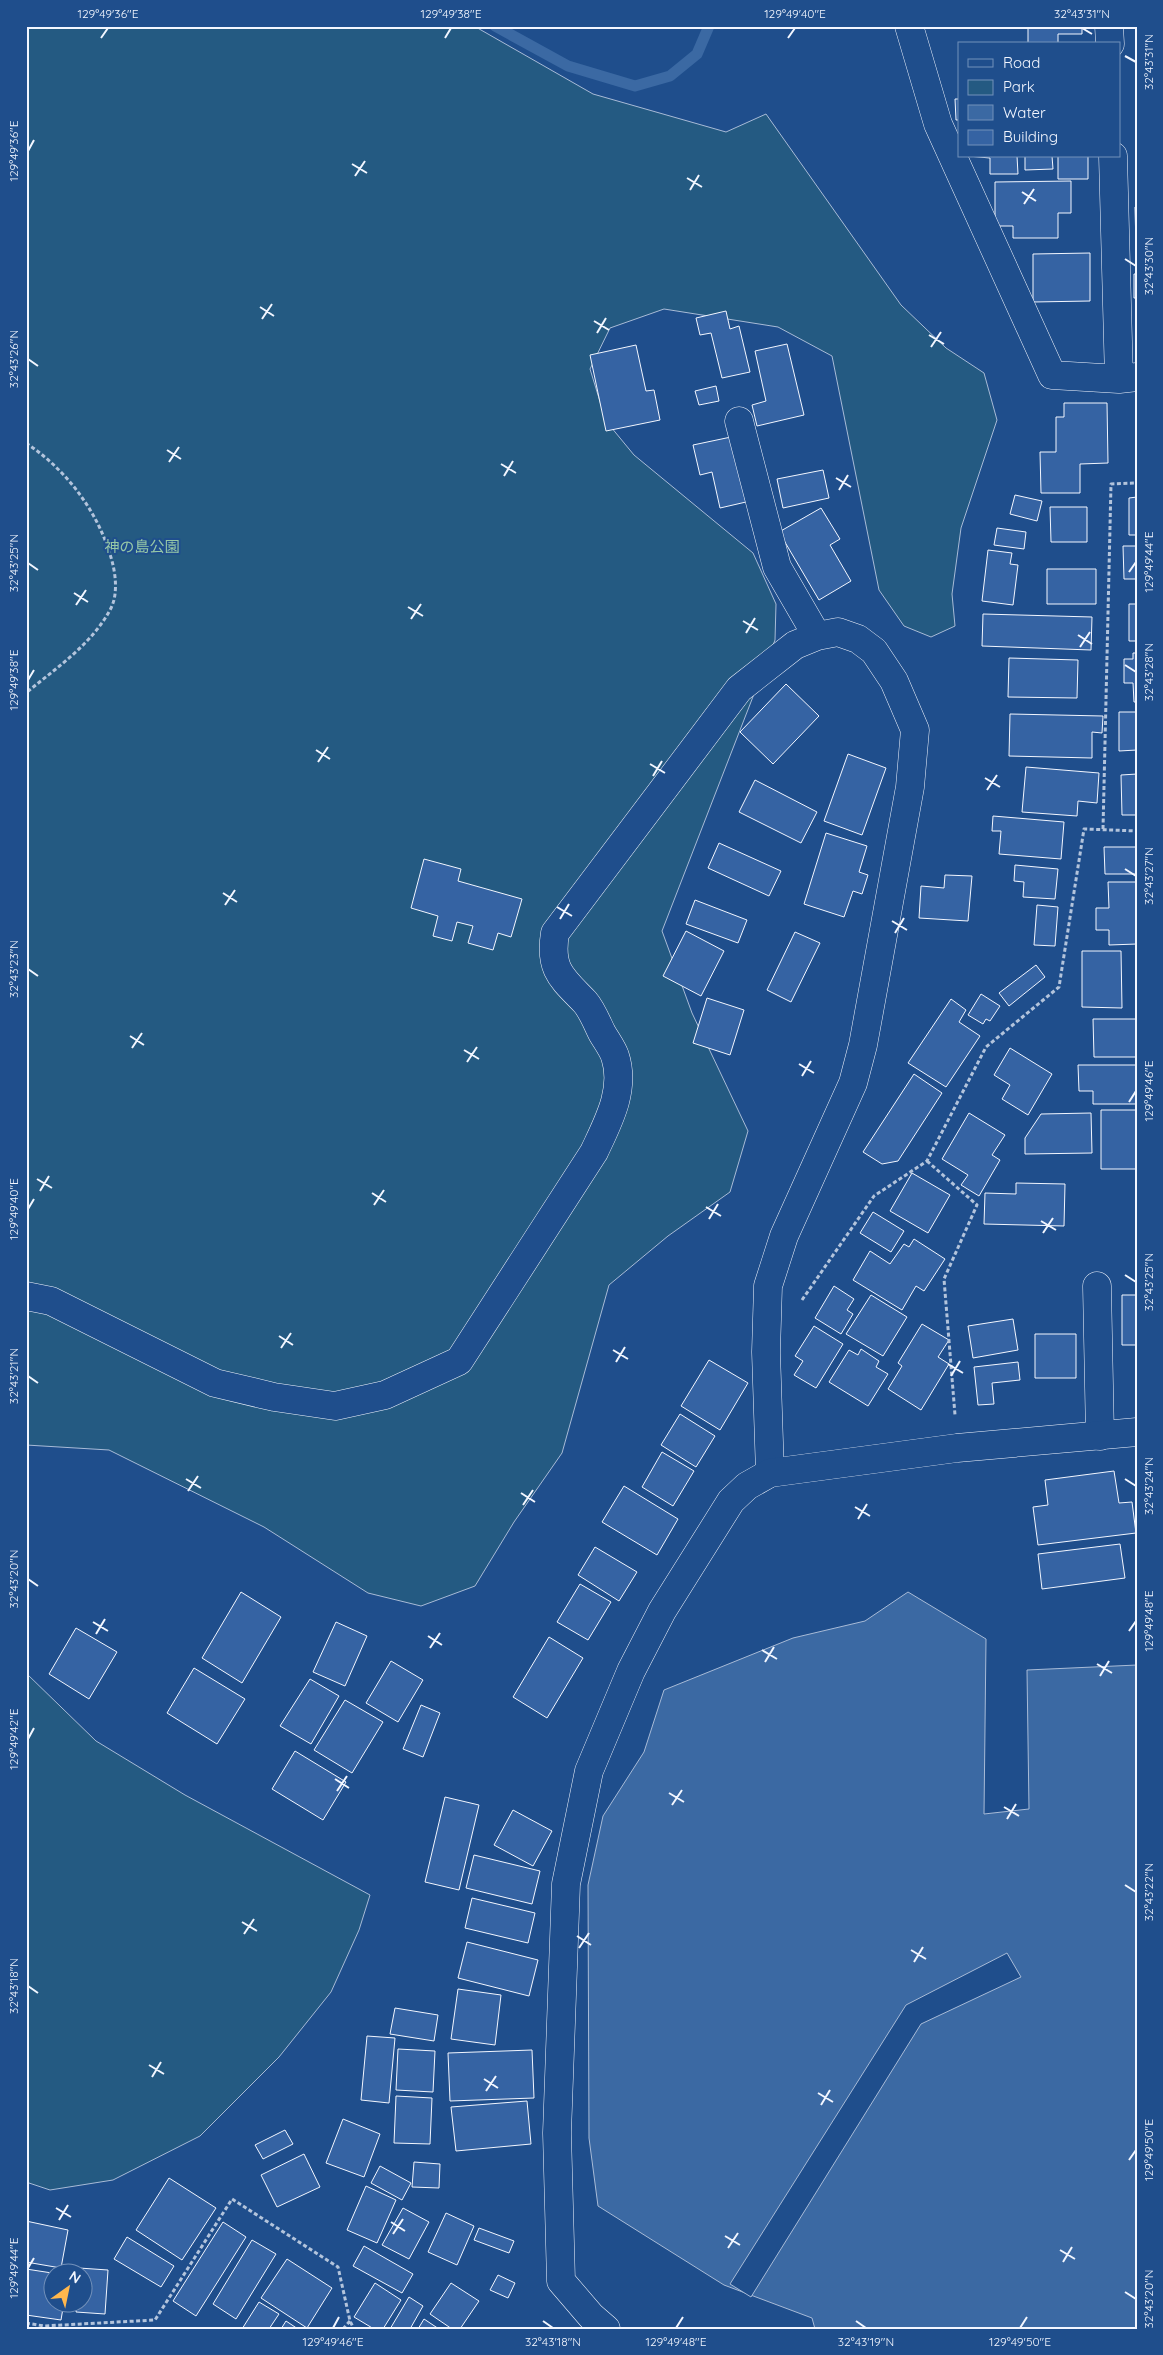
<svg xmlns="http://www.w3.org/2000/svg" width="1163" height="2355" viewBox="0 0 1163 2355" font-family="Quicksand,'Noto Sans JP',sans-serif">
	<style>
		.green { fill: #245a82; stroke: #a8bbd7 }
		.water { fill: #3b69a3; stroke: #a8bbd7 }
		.pier { fill: #1f4e8c; stroke: #a8bbd7 }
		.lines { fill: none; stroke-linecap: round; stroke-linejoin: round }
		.stream { stroke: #3b69a3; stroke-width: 11 }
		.building { fill: #3563a3; stroke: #f2f6ff }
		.street-casing { stroke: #f2f6ff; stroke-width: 29 }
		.secondary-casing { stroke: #f2f6ff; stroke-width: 29 }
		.path { stroke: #b3c4dc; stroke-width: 3; stroke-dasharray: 4 2.5; stroke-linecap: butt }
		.street { stroke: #1f4e8c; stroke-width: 28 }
		.secondary { stroke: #1f4e8c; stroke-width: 28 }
		.ticks { fill: none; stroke: #f2f6ff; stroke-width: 2 }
		.labels { text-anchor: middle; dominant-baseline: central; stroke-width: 4; stroke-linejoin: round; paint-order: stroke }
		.park-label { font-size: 15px; fill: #97c8a6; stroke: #1f4e8c }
		.neatline { fill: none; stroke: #f2f6ff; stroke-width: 2 }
		.ticks-label { font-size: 12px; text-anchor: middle; fill: #f2f6ff }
	</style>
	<rect width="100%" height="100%" fill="#1f4e8c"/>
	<path class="green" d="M26 26H474L593 94 726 132 766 114 901 305 946 348 984 373 997 420 961 528 952 594 955 626 931 637 904 626 879 590 832 356 778 327 664 309 610 328 590 369 606 421 634 455 753 553 776 604 775 640 662 931 692 1013 748 1131 730 1192 668 1236 609 1285 562 1453 514 1522 475 1586 421 1606 368 1593 264 1527 109 1450 26 1445Z
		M26 1673 96 1741 185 1795 370 1895 359 1930 331 1992 279 2057 200 2136 113 2180 50 2190 26 2182Z"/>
	<path class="water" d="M908 1592 986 1639 984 1814 1029 1809 1027 1670 1137 1665V2329H815L812 2318 724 2285 598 2206 589 2138 588 1885 603 1816 644 1752 664 1690 793 1638 865 1621Z"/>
	<path class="pier" d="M1007 1953 1021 1977 921 2024 751 2297 730 2284 906 2005Z"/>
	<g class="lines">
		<path class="stream" d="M495 26 568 66 635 86 670 76 697 54 709 26"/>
	</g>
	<path class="building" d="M1028 26H1082V34H1058V44H1028Z
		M955 99H959V120H956Z
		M968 156H1017L1018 174H990V158Z
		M1025 156H1052L1053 169 1025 170Z
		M1058 156H1088V179H1058Z
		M1071 181V213H1058V238H1013V226H995V182Z
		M1135 207H1137V247H1136Z
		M1090 253V301L1033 302V254Z
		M1134 274H1137V298H1134Z
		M726 311 730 329 739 326 750 372 722 378 711 333 700 335 696 318Z
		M787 344 804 415 757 426 752 405 766 401 755 351Z
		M636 345 646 391 654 390 660 420 606 431 590 355Z
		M716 386 719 401 699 405 695 391Z
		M1064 403H1107L1108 463 1080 464V493H1041L1040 452H1056V417H1064Z
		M731 437 746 502 720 508 712 472 700 475 693 445Z
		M823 470 829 498 783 508 777 479Z
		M1015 495 1042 501 1037 521 1010 514Z
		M1137 497V535H1129V498Z
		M1050 507H1087V542H1051Z
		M821 508 840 539 830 545 851 581 819 600 779 532Z
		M997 528 1026 532 1024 549 994 545Z
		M1123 546H1137V579H1124Z
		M988 550 1012 553 1010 564 1018 565 1013 605 982 601Z
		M1047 569H1096V604H1047Z
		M1129 604H1137V641H1129Z
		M983 614 1092 617 1091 650 982 646Z
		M1133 653H1137V702H1134L1133 683H1124V659H1133Z
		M1009 658 1078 660 1077 698 1008 697Z
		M786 684 819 716 773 764 740 732Z
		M1119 712H1137V750L1119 751Z
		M1010 714 1103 716 1102 733 1092 732V758L1009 756Z
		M848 754 886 768 862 835 824 821Z
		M1026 767 1099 773 1097 803 1078 801 1077 816 1022 812Z
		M1137 774V815H1122L1121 775Z
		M755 780 817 812 801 843 739 812Z
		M993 816 1064 822 1061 859 999 854 1001 831H992Z
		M826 833 867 846 859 872 868 875 862 894 853 891 844 917 804 904Z
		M719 843 781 871 769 896 708 868Z
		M1104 847H1137V874H1105Z
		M424 859 461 869 458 881 522 899 511 937 498 933 493 950 468 943 473 926 457 922 452 941 433 936 438 916 411 908Z
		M1015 865 1058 869 1055 899 1023 897 1024 882 1014 881Z
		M945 875 972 876 968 921 919 918 921 886 944 888Z
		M1108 882H1137V944L1109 945V930H1096V908H1109Z
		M695 900 747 920 738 943 686 924Z
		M1037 905 1058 907 1055 946 1034 945Z
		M686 931 724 951 701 996 663 976Z
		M795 932 820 943 791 1002 767 990Z
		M1082 951H1121L1122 1008 1082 1007Z
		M1036 965 1045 977 1009 1006 999 993Z
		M981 994 1000 1006 990 1021 986 1019 983 1024 968 1015Z
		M707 998 744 1010 730 1055 693 1043Z
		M951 999 966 1010 959 1022 980 1036 946 1087 908 1063Z
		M1093 1019H1137V1057H1094Z
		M1010 1048 1052 1074 1028 1115 1002 1099 1010 1085 994 1075Z
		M1078 1065H1137V1104H1093V1091H1079Z
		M914 1074 942 1093 898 1161 882 1164 863 1152Z
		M1101 1110H1137V1169H1101Z
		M969 1113 1005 1135 992 1155 1000 1160 979 1196 961 1185 968 1175 942 1159Z
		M1091 1113 1092 1153 1025 1154V1138L1041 1114Z
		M912 1173 950 1195 928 1233 890 1211Z
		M1016 1183 1065 1184 1064 1226 984 1224 985 1193 1016 1194Z
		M873 1212 904 1231 891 1252 860 1233Z
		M914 1239 945 1259 924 1291 916 1286 902 1310 853 1280 870 1251 890 1264 904 1244 909 1247Z
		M834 1286 854 1299 847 1310 853 1314 841 1334 815 1318Z
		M871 1295 907 1317 883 1356 846 1334Z
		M1122 1295H1137V1345H1122Z
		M1013 1319 1018 1350 973 1358 968 1326Z
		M922 1324 949 1340 938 1357 949 1364 921 1410 888 1389 902 1366 898 1363Z
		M814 1326 843 1344 816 1388 794 1375 803 1361 795 1356Z
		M1035 1334H1076V1378H1035Z
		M861 1349 879 1361 876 1367 888 1374 868 1406 829 1382 849 1350 858 1355Z
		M709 1360 748 1383 720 1430 681 1406Z
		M1018 1362 1020 1380 992 1383 994 1404 978 1405 974 1367Z
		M680 1414 715 1436 696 1467 661 1445Z
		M662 1452 694 1471 673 1506 642 1487Z
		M1114 1471 1119 1503 1132 1502 1136 1533 1038 1545 1033 1507 1048 1505 1045 1480Z
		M624 1486 678 1519 657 1555 602 1522Z
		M1120 1544 1125 1578 1042 1589 1038 1554Z
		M595 1547 637 1572 619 1601 578 1575Z
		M580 1584 611 1602 588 1640 557 1622Z
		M241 1592 281 1617 242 1683 202 1658Z
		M336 1622 367 1636 345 1686 313 1672Z
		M76 1628 117 1652 89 1699 49 1674Z
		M549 1637 583 1658 547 1718 513 1697Z
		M391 1661 423 1680 398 1722 366 1703Z
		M194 1668 245 1699 217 1744 167 1713Z
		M310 1679 339 1696 311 1744 280 1726Z
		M345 1700 383 1722 352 1773 314 1750Z
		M421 1705 440 1713 423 1757 403 1749Z
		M295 1751 346 1782 323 1820 272 1789Z
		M445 1797 479 1805 459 1890 425 1882Z
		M513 1810 552 1831 533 1866 494 1845Z
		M474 1855 540 1871 532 1904 466 1888Z
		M472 1898 535 1913 528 1943 465 1928Z
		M467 1942 538 1960 529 1996 458 1978Z
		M458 1989 501 1995 495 2045 451 2039Z
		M395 2008 438 2015 434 2041 390 2034Z
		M367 2036 395 2038 389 2103 361 2100Z
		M398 2049 435 2051 433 2092 396 2090Z
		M532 2050 534 2098 450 2101 448 2053Z
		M396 2096 432 2098 430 2144 394 2143Z
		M527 2101 531 2144 456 2151 451 2107Z
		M343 2119 380 2134 364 2177 326 2163Z
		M285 2130 293 2144 263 2159 255 2145Z
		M304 2154 320 2187 277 2207 261 2175Z
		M414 2162 440 2164 439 2188 412 2187Z
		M380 2166 411 2183 402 2200 371 2183Z
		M169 2178 216 2208 182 2260 136 2230Z
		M366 2186 396 2200 377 2243 347 2230Z
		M403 2208 429 2222 409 2259 382 2245Z
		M446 2213 474 2226 457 2265 428 2252Z
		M26 2221 68 2230 61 2268 26 2262Z
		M223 2222 246 2237 196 2316 173 2301Z
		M479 2228 514 2241 509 2253 474 2240Z
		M127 2237 174 2266 161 2287 114 2259Z
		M252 2240 276 2254 236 2319 213 2304Z
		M364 2246 413 2274 402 2293 353 2266Z
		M287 2259 332 2288 307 2328 261 2298Z
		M79 2268 108 2270 105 2314 76 2312 77 2302H82V2272H79Z
		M26 2269 52 2273V2302H64L61 2320 26 2315Z
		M498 2275 515 2283 508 2298 490 2290Z
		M375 2283 401 2300 383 2329H374L354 2317Z
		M451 2283 479 2301 460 2329H452L430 2314Z
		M409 2297 423 2306 410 2329H390Z
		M259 2302 279 2314 269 2329H242Z
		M424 2319 439 2329H418Z
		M286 2321 298 2329H281Z"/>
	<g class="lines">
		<g class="street-casing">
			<path id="street" d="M909 26 938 124 1052 375 1119 379
				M1109 26 1110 44
				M1113 156 1119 379 1137 377
				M739 421 777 567 817 636
				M1097 1286 1100 1436
				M26 1296 51 1301 215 1383 274 1397 335 1406 385 1395 459 1361 594 1152C608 1122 626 1090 615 1056 612 1048 606 1040 602 1033 597 1023 592 1010 585 1002 562 978 549 970 555 933L739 689 795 645 817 636 838 632 858 639 874 651 894 681 915 730 910 787 863 1045 853 1083 784 1236 768 1286 766 1352 770 1473"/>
		</g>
		<g class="secondary-casing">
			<path id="secondary" d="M606 2329 591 2316 561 2281 557 2133 566 1884 589 1771 631 1671 662 1611 731 1501 747 1486 770 1473 957 1448 1137 1432"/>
		</g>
		<path class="path" d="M26 443C68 471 99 513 112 561 116 576 118 596 110 610 91 645 56 668 26 693
			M1103 829 1111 484 1137 483
			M927 1161 977 1205 944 1279 955 1415
			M802 1300 874 1196 927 1161 986 1047 1059 987 1084 829 1137 831
			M26 2323 44 2326 155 2320 232 2199 338 2267 350 2321 354 2329
			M343 2329 350 2321"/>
		<use href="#street" class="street"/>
		<use href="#secondary" class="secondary"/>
	</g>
	<path class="ticks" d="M1082 28 1092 34M101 38 108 28M445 38 451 28M788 38 795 28M1125 56 1136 62M28 151 34 140M352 164 367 173M355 176 365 161M687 178 702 187M690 190 699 175M1022 192 1036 201M1024 204 1034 189M1125 259 1136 266M260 307 274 316M262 319 272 304M594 321 609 330M597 333 606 318M929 335 944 344M931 347 941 332M28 359 38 366M167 450 181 459M169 462 179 447M501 464 516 473M504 476 513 461M836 478 851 487M839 490 848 475M28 563 38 570M1129 572 1136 562M74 593 88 602M76 605 86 590M408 607 423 616M411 619 421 604M743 621 758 630M746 633 755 618M1078 635 1092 644M1080 647 1090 632M1125 665 1136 672M28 680 34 670M316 750 330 759M318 762 328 747M650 764 665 773M653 776 662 761M985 778 1000 787M987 790 997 775M1125 869 1136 876M223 893 237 902M225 905 235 890M557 907 572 916M560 919 569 904M892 921 907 930M895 933 904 918M28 969 38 976M130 1036 144 1045M132 1048 142 1033M464 1050 479 1059M467 1062 477 1047M799 1064 814 1073M802 1076 811 1061M1129 1102 1136 1091M37 1179 52 1188M40 1191 49 1176M372 1193 386 1202M374 1205 384 1190M706 1207 721 1216M28 1209 34 1199M709 1219 718 1204M1041 1221 1056 1230M1043 1233 1053 1218M1125 1275 1136 1282M279 1336 293 1345M281 1348 291 1333M613 1350 628 1359M616 1362 625 1347M948 1364 963 1373M28 1376 38 1383M951 1376 960 1361M186 1479 201 1488M1125 1479 1136 1486M188 1491 198 1476M521 1493 535 1502M523 1505 533 1490M855 1507 870 1516M858 1519 867 1504M28 1579 38 1586M93 1622 108 1631M1129 1631 1136 1621M96 1634 105 1619M428 1636 442 1645M430 1648 440 1633M762 1650 777 1659M765 1662 774 1647M1097 1664 1112 1673M1100 1676 1109 1661M28 1739 34 1728M335 1779 349 1788M337 1791 347 1776M669 1793 684 1802M672 1805 682 1790M1004 1807 1019 1816M1007 1819 1016 1804M1125 1885 1136 1892M242 1922 257 1931M244 1934 254 1919M577 1936 591 1945M579 1948 589 1933M911 1950 926 1959M914 1962 923 1947M28 1986 38 1993M149 2065 164 2074M152 2077 161 2062M484 2079 498 2088M486 2091 496 2076M818 2093 833 2102M821 2105 830 2090M1129 2160 1136 2150M56 2208 71 2217M59 2220 68 2205M391 2222 405 2231M393 2234 403 2219M725 2236 740 2245M728 2248 738 2233M1060 2250 1075 2259M1063 2262 1072 2247M28 2268 34 2258M1125 2292 1136 2299M543 2321 553 2328M856 2321 866 2328M333 2328 339 2317M676 2328 683 2317M1020 2328 1027 2317"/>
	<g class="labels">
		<g class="park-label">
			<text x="142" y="546">神の島公園</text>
		</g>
	</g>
	<rect width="1163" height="2355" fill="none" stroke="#1f4e8c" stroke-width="55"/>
	<rect x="958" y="42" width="162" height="115" fill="#1f4e8c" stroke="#7391ba"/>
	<rect x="968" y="59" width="25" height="8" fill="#1f4e8c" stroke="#7391ba"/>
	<text x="1003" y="68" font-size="15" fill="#f2f6ff">Road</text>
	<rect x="968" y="80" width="25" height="15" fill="#245a82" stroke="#7391ba"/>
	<text x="1003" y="92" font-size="15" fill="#f2f6ff">Park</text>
	<rect x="968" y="105" width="25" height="15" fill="#3b69a3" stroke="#7391ba"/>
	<text x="1003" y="118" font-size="15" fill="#f2f6ff">Water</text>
	<rect x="968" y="130" width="25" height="15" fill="#3563a3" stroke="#7391ba"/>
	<text x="1003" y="142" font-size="15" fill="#f2f6ff">Building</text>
	<g transform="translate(68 2288) rotate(33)"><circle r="24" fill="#1f4e8c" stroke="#7391ba"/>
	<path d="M0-4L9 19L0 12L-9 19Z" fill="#ffb74d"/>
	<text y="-8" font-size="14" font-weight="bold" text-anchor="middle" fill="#f2f6ff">N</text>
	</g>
	<rect x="28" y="28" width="1108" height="2300" class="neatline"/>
	<g class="ticks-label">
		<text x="108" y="18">129°49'36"E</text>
		<text x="451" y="18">129°49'38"E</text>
		<text x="795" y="18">129°49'40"E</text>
		<text x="1082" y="18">32°43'31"N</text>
		<text transform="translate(1149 62) rotate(-90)" y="4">32°43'31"N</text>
		<text transform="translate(14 151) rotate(-90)" y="4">129°49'36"E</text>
		<text transform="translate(1149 266) rotate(-90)" y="4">32°43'30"N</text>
		<text transform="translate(14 359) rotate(-90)" y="4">32°43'26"N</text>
		<text transform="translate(1149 562) rotate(-90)" y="4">129°49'44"E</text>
		<text transform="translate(14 563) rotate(-90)" y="4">32°43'25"N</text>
		<text transform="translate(1149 672) rotate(-90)" y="4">32°43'28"N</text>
		<text transform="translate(14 680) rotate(-90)" y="4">129°49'38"E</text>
		<text transform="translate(1149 876) rotate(-90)" y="4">32°43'27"N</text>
		<text transform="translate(14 969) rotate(-90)" y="4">32°43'23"N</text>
		<text transform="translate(1149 1091) rotate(-90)" y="4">129°49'46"E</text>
		<text transform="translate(14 1209) rotate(-90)" y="4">129°49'40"E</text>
		<text transform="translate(1149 1282) rotate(-90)" y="4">32°43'25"N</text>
		<text transform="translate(14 1376) rotate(-90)" y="4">32°43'21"N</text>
		<text transform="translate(1149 1486) rotate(-90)" y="4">32°43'24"N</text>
		<text transform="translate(14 1579) rotate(-90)" y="4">32°43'20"N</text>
		<text transform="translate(1149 1621) rotate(-90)" y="4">129°49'48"E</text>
		<text transform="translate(14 1739) rotate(-90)" y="4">129°49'42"E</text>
		<text transform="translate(1149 1892) rotate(-90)" y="4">32°43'22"N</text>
		<text transform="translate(14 1986) rotate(-90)" y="4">32°43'18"N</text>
		<text transform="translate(1149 2150) rotate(-90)" y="4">129°49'50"E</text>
		<text transform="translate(14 2268) rotate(-90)" y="4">129°49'44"E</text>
		<text transform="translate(1149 2299) rotate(-90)" y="4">32°43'20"N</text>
		<text x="333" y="2346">129°49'46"E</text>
		<text x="553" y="2346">32°43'18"N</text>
		<text x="676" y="2346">129°49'48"E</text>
		<text x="866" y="2346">32°43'19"N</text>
		<text x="1020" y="2346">129°49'50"E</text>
	</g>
</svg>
